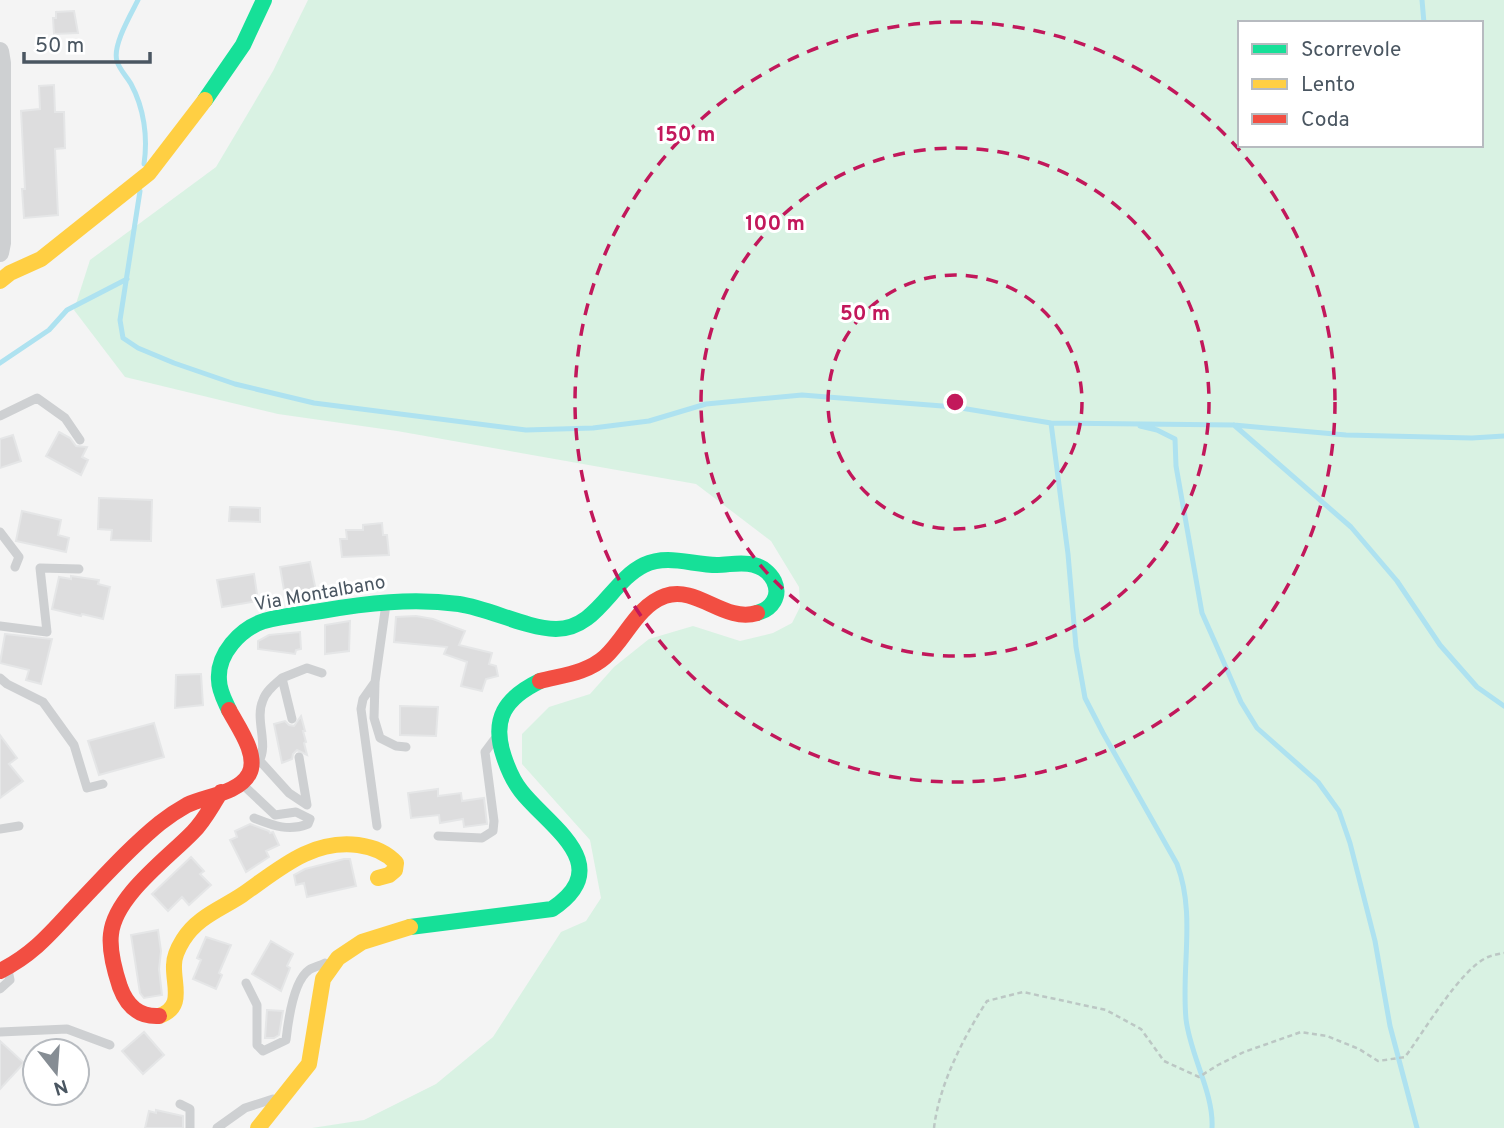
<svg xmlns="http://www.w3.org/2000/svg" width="1504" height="1128" viewBox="0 0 1504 1128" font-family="Overpass,sans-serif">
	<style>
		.green { fill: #d9f2e3; fill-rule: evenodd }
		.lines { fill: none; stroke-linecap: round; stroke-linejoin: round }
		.stream { stroke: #aee2f0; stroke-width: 5 }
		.building { fill: #ddddde; stroke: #e5e6e7; stroke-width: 2 }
		.path { stroke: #bcc7c4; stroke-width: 2.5; stroke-dasharray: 5 3.5; stroke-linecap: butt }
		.lane { stroke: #ced0d2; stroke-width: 9 }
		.street { stroke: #ced0d2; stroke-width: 18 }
		.fast { stroke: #16e098; stroke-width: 16 }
		.slow { stroke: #ffcf43; stroke-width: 16 }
		.jam { stroke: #f24e42; stroke-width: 16 }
		.ring { fill: none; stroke: #c2185b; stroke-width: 3.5; stroke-dasharray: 12 9 }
		.labels { text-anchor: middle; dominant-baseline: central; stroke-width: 6; stroke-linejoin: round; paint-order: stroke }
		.street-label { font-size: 19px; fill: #4a5661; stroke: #fff }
		.centre { fill: #c2185b; stroke: #fff; stroke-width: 3.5 }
		.ring-label { font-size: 21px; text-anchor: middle; font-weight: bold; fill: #c2185b; stroke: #fff; stroke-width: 6; stroke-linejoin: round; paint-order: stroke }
	</style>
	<rect width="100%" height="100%" fill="#f4f4f4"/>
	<path class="green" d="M308 0H1504V1128H312L364 1120 436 1084 493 1037 561 932 586 921 601 898 590 840 522 764V734L549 707 590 694 614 667 649 639 693 626 740 641 773 633 792 623 800 607 799 587 771 541 696 484 397 431 278 414 125 377 74 310 90 260 216 167 273 71ZM1240 23H1481V145H1240Z"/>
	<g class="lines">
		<path class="stream" d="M138 0C131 14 112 46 117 61 119 69 127 77 131 84 144 108 148 137 144 164
			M1422 0 1424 23
			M140 191 120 320 123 338 138 348 174 363 235 384 314 403 526 430 593 428 649 421 706 404 802 395 955 407 1051 423 1234 425 1346 435 1472 438 1504 436
			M0 363 49 330 67 310 127 279
			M1051 423 1068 554 1076 647 1085 698 1103 733 1177 864C1196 914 1181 967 1186 1019 1190 1055 1214 1093 1212 1128
			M1234 425 1351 527 1397 581 1440 645 1477 687 1504 706
			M1140 426 1157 430 1175 439 1176 466 1202 613 1218 649 1241 702 1257 728 1318 782 1339 811 1350 843 1375 941 1390 1026 1417 1128"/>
	</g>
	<path class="building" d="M74 11 78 33 54 34 53 18H56V12Z
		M54 85 55 112H64L65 148 55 149 58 215 24 218 22 189H25L21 111 40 109 39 86Z
		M59 432 70 438 76 446 87 447 82 457 88 460 81 475 46 456Z
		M13 435 21 461 0 468V439Z
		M99 498 152 500 151 541 111 540 112 530 98 529Z
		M230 507 260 508V522L229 521Z
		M22 511 61 520 58 535 69 538 66 552 16 541Z
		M382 523 383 535H387L389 555 342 557 340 539H347L346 530H363V525Z
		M310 562 316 591 285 596 280 567Z
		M254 574 258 601 222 607 217 580Z
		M71 576 99 580 98 584 110 587 103 619 82 614 81 616 52 609 59 577 71 579Z
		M416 616 433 619 465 631 459 645 492 653 489 664 496 666 498 676 486 679 482 691 461 686 467 662 444 654 447 647 394 642 396 617Z
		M350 621 349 651 325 654V625Z
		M300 632 301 649 296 650 295 654 258 649V641L269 635Z
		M5 634 52 639 41 684 26 680 29 670 0 663Z
		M201 674 203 705 175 708 176 675Z
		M400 706 438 707 436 736 400 735Z
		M301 716 305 731H303L306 742 304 743 307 755 297 750 293 754 292 759 282 763 274 724 285 721 289 725 294 726Z
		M154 723 164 757 99 775 88 741Z
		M0 735 17 758 9 764 23 781 0 798Z
		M438 789V796L461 793 462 801 484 798 487 824 464 827 463 819 440 823 439 815 411 818 408 793Z
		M250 824 269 831 270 833 273 832 279 845 266 851 269 857 246 872 230 840 237 837 235 831Z
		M191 857 204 871 200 874 211 885 189 905 182 897 168 911 152 894Z
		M344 859H350L356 886 307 897 304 883 296 885 294 875 305 869Z
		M158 930 161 951 159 969 162 995 144 998 140 993 131 935Z
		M206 937 231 945 219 973 222 975 216 989 193 979 201 960 197 958Z
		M271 941 293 954 287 966 290 968 281 991 252 974Z
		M267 1010 283 1011 279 1035 274 1038H265Z
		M144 1032 164 1055 143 1074 122 1051Z
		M0 1041 24 1063 0 1089Z
		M156 1110 183 1116V1128H145L149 1111 156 1113Z"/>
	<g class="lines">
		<path class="path" d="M934 1128C939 1085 963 1038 987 1001L1023 992 1106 1010 1141 1029 1164 1061 1199 1077 1218 1065 1244 1052 1301 1032 1327 1036 1359 1049 1378 1061 1405 1057C1423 1033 1461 968 1488 957 1493 955 1499 954 1504 953"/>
		<path class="lane" d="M0 416 37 398 65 418 80 440
			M0 532 19 557 15 567
			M0 626 47 632 40 568 79 569
			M0 678 7 684 43 702 74 745 87 788 103 784
			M282 678 307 668 322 673
			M375 683 374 718 380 738 396 746 406 747
			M260 761 289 793 307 805 299 757
			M258 763C270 745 254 720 263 700 266 691 275 684 282 678L292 719
			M241 783 275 815 296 812 310 819 308 824C288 832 272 825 254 818
			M377 826 361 709 363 699 375 682 386 604
			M0 829 19 826
			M438 836 482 838 493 831 494 821 485 752 494 740
			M246 983 257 1005V1045L263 1051 286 1040C288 1022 293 981 309 970 313 967 320 966 325 963
			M0 989 10 980 8 970
			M0 1032 67 1029 110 1045
			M180 1104 190 1109V1128
			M217 1128 245 1108 273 1099"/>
		<path class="street" d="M0 51 2 63V243L0 253"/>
		<path class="fast" d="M205 100 243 45 264 0
			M229 710C225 701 219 691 219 680 217 654 240 629 264 621 282 616 303 614 321 611 367 603 412 598 459 604 491 609 525 628 556 629 597 629 611 581 644 565 668 554 692 565 717 565 729 565 742 561 754 565 762 567 770 573 774 581 781 596 772 609 757 613
			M410 927 552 909C618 865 548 826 521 791 513 781 508 769 504 757 491 719 505 698 540 681"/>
		<path class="slow" d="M0 281 10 273 41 259 149 173 205 100
			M159 1016C185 1007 173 985 174 965 174 956 178 948 183 940 197 917 221 909 242 895 278 870 311 839 358 845 373 847 386 852 396 863L395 870 389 875 378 878
			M258 1128 309 1064 323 979 338 958 362 942 410 927"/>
		<path class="jam" d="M540 681C563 675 587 673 605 657 626 638 637 606 665 596 697 585 724 623 757 613
			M0 971C32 955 49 935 73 909 101 880 129 848 160 823 169 816 178 810 187 805 205 796 238 794 249 774 259 755 238 727 229 710
			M159 1016C139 1017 127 1006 120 987 115 972 109 950 111 934 115 896 168 858 193 832 205 820 212 805 221 792"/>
	</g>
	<g class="ring">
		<circle cx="955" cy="402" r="127"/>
		<circle cx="955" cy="402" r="254"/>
		<circle cx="955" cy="402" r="380"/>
	</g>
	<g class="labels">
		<g class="street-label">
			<text transform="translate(320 594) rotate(-10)">Via Montalbano</text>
		</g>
	</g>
	<circle cx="955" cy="402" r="10" class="centre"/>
	<g class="ring-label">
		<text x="686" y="141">150 m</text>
		<text x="775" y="230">100 m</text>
		<text x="865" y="320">50 m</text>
	</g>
	<rect x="1238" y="21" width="245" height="126" fill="#ffffff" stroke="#b7bbc0" stroke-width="2"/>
	<rect x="1252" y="44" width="35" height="10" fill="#16e098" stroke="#b7bbc0" stroke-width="2"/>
	<text x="1301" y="56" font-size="21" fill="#4a5661">Scorrevole</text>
	<rect x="1252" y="79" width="35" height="10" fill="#ffcf43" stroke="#b7bbc0" stroke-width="2"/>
	<text x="1301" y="91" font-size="21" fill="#4a5661">Lento</text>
	<rect x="1252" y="114" width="35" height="10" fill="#f24e42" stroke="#b7bbc0" stroke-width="2"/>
	<text x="1301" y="126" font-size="21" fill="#4a5661">Coda</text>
	<g transform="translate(56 1072) rotate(163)"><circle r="33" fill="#ffffff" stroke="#b7bbc0" stroke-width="2"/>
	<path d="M0-5L12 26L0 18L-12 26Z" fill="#868d94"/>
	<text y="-10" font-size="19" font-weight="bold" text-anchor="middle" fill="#4a5661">N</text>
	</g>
	<path d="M24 52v10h126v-10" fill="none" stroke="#4a5661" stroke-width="3.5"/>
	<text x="35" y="52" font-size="21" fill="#4a5661" stroke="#ffffff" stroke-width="5" paint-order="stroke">50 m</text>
</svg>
